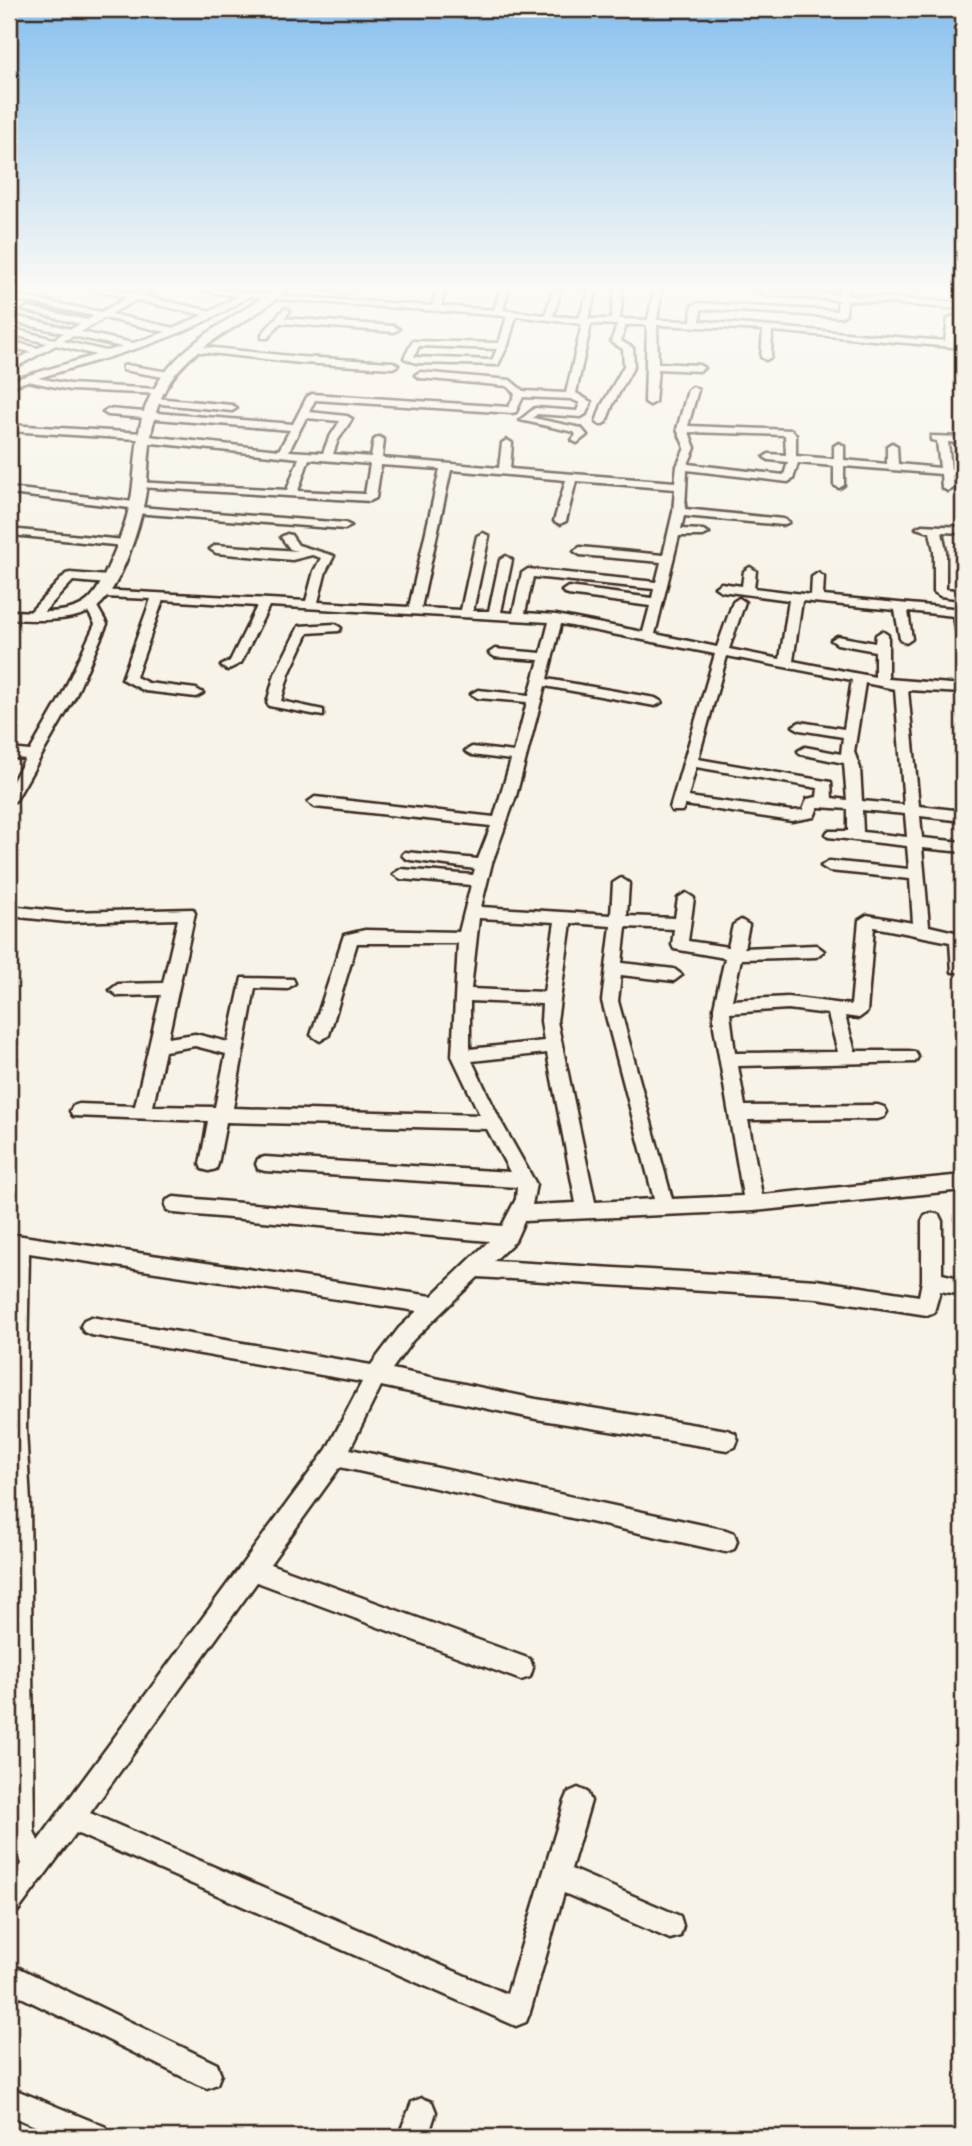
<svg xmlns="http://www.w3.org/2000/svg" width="972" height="2146" viewBox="0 0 972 2146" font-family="Pangolin,sans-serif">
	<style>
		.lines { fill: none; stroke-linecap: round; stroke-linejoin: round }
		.minor-casing { stroke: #3b2a1e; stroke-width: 5 }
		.major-casing { stroke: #3b2a1e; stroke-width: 5 }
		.minor { fill: #f7f3e8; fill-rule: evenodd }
		.major { fill: #f7f3e8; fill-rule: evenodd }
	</style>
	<rect width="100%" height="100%" fill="#f7f3e8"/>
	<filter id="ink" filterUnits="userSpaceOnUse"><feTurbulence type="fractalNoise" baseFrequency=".0143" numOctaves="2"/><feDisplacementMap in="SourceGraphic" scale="14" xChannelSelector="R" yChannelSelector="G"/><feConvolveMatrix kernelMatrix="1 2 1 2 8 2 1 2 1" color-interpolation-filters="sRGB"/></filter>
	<g filter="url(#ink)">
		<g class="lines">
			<g class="minor-casing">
				<path id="minor" d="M90 288H104L134 294 145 288H155L143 296 211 311 238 296 204 291 200 288 269 295 432 306 438 288H446L441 306 494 310 501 288H509L503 310 545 315 554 288H562L553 316 579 318 588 293 592 290 596 293 588 319H611L615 288H623L620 319 648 320 654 288H662L657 320 691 321 692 306 697 303 837 311 838 300 764 295 760 292V288L838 295 839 288H847V295L963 303V309L847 300 846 314 841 317 701 309 700 321 945 341 948 319 953 316 958 319 954 341 963 342V348L772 331 771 357 766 360 761 357 763 330 657 325 658 363 699 365 704 368 699 371 658 369 655 402 650 405 645 402 647 325H626L621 341 633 348 634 366 613 404 606 422 601 425 596 422 602 405 624 366 623 349 611 342 617 325 591 324 576 393 591 402 586 414 581 417 537 414 533 418 581 428 587 435 577 443 572 440 576 435 574 432 520 420 535 408 577 411 580 403 571 399 523 397 516 412 512 413 315 400 309 412 347 416 352 419 338 440 333 454 371 457 374 440 379 437 384 440 382 458 499 468 502 443 507 440 512 443 510 469 675 482 677 466 685 448 677 429 688 390 693 387 698 390 688 426 792 430 796 435V456L834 459V446L839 443 844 446V460L887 464V446L892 443 897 446 898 464 940 468 937 441 931 440V436L963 437V443L948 442 951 469 963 470V476L952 475 954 488 948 491 942 488 941 474 844 466V485L839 488 834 485V466L798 463 793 479 788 482 687 470 685 509 783 519 789 522 783 525 684 516 681 529 703 530 709 533 703 536H679L655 634 717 647 733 602 739 598 745 602 729 649 780 659 789 600 721 591 715 587 721 583 742 586 744 571 750 567 756 571 754 588 811 595 812 577 818 573 824 577 823 596 963 609V640L957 636 954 616 908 611 912 639 906 643 900 639 895 610 802 601 793 661 875 677V651L837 644 831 640 837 636 875 643 876 635 882 631 888 635V679L963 685V693L908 690 919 806 963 811V821L920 816 922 838 963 842V852L922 848 929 926 963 934V972H952L950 942 874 927 867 1012 859 1018 845 1016 855 1051H909L915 1052 918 1057 915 1062 738 1066 745 1106 878 1105 884 1107 887 1112 884 1117 878 1119 748 1120 762 1195 963 1175V1190L754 1211 524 1221 515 1241 494 1261 817 1280 919 1296 922 1281V1221L925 1215 932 1213 939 1215 942 1221V1274L963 1279V1295L940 1291 934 1312 927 1315 817 1298 478 1277 413 1340 392 1369 536 1399 727 1430 735 1433 738 1440 735 1447 727 1450 536 1419 381 1386 350 1449 726 1530 734 1533 737 1541 734 1549 726 1552 340 1467 270 1564 530 1659 533 1668 530 1677 521 1680 257 1582 90 1813 507 1994 565 1801 569 1792 578 1788 587 1792 591 1801 571 1869 680 1916 683 1926 680 1936 670 1939 564 1893 530 2012 526 2022 516 2026 76 1833 18 1911 9 1915V1880L21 1864 9 1833V1234L432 1296 489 1241 174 1213 167 1210 165 1205 167 1200 174 1197 502 1226 516 1199 517 1187 265 1171 258 1169 256 1164 258 1159 265 1157 510 1172 487 1129 226 1122 218 1164 216 1169 209 1171 202 1169 200 1164 208 1121 73 1116 70 1111 73 1106 79 1104 135 1106 161 995 118 996 110 990 118 984 163 983 178 919 66 922 9 916V906L66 912 193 909 195 913 168 1038 195 1034 228 1042 242 978 293 979 295 983 287 989 255 988 233 1108 480 1115 452 1056 458 943H357L329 1035 320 1041 311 1035 344 935 365 930 459 932 471 885 401 879 393 874 401 869 473 875 475 869 410 860 405 858 402 855 405 852 478 859 491 826 315 807 308 802 315 797 494 817 511 760 472 755 465 751 472 747 514 752 527 702 478 698 471 694 478 690 529 695 539 660 495 657 489 653 495 649 541 653 549 622 269 606 241 663 227 670 221 666 230 661 257 606 163 600 136 677 148 683 196 689 203 693 196 697 145 691 122 679 151 599 103 597 99 596V590L306 601 314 571 321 558 312 555 292 560 216 553 210 549 216 545 297 551 290 549 281 537 287 534 291 535 298 545 334 556 326 571 318 602 409 607 440 469 381 465 376 498 370 501 139 487 135 486V482L287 490 299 458 142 442 137 439 9 431V425L143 433 148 436 279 450 290 430 108 415 103 412 108 409 293 424 307 397 312 394 509 407 515 394 507 386 420 378 415 375 420 372 510 380 523 391 566 393 582 324 516 316 508 345 498 365 416 363 404 358 413 341 499 343 507 316 248 297C183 340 111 356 38 378L70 384 158 389 163 392 162 394 70 390 28 381 9 387V381L96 355 56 345 9 371V364L31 352 9 347V341L38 348 47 343 9 334V328L54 339 64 333 9 321V315L71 329 80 324 23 310 28 307 87 320 94 316 12 299V295L101 312 127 298ZM136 300 203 315 174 328 111 314ZM104 318 166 332 133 343 81 332ZM73 336 122 347 106 351 63 341ZM419 346 497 349 492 360 414 357ZM306 418 340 421 328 440 323 453 289 451ZM689 432 785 435 786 455 769 454 764 457 769 460 788 462 784 475 688 464 695 448ZM309 459 370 464 365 494 298 491ZM451 470 566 480 554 521 560 524 566 521 576 481 675 489 673 512 663 555 580 547 574 551 580 555 661 562 656 582 528 569 522 573 513 613 501 612 512 560 506 556 500 560 489 611H473L489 536 483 533 477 536 461 610 421 608ZM533 577 654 589 652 598 568 587 562 591 568 595 650 606 643 632 556 615 525 613ZM561 624 715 654 670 808 672 811H682L685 805 792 821 814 817 818 807 848 809V831H828L826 834 828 837 907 846 909 869 829 861 821 866 829 871 910 879 913 923 867 915 859 920 851 1005 788 997 732 1000 741 959 816 957 824 951 816 945 744 948 749 925 741 920 733 925 728 947 688 941 694 898 686 893 678 898 675 918 627 916 629 883 621 878 613 883 611 915 481 907 492 863 516 796 545 686 655 706 662 702 655 698 547 679ZM727 656 852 680 844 729 800 722 793 726 800 730 843 737 841 754 805 747 798 751 800 754 844 763 847 800 832 798 831 782 698 759ZM865 683 895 689 904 805 862 801 860 768 854 752ZM696 767 818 788 817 797 807 799 803 810 792 811 688 797ZM862 810 905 814 907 837 863 832ZM479 918 555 922 544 992 471 989ZM571 923 611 926 602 1001 654 1199 595 1202 557 1021ZM626 927 674 929 672 945 674 949 725 958 714 1007V1027L743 1196 672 1199 618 1001 621 975 674 981 682 975 674 969 622 963ZM470 1001 542 1004 541 1021 544 1041 470 1049ZM788 1009 828 1014 838 1052 735 1053 730 1013ZM195 1046 226 1054 215 1107 153 1106 165 1051ZM547 1053 576 1203 532 1205 536 1184 500 1120 472 1061ZM29 1253 417 1311 399 1328 371 1365 91 1317 84 1320 81 1326 84 1332 91 1335 362 1382 327 1449 38 1841 34 1831 30 1503 26 1429Z
					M312 288H347L350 290 346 293Z
					M285 308 290 311 284 318 394 326 399 329 394 332 280 323 268 338H262V334Z
					M195 346 300 357 393 362 398 365 393 368 300 363 192 351V347Z
					M126 365 169 372 174 375 169 378 123 370V366Z
					M155 398 232 405 237 408 232 411 151 403V399Z
					M9 488 135 502 139 503V507L345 523 351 526 345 529 134 513 130 512V508L10 494Z
					M922 525 963 527V533L942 532 946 551V589L963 591V599L940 596 934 592V551L930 532 916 528Z
					M9 529 124 540 130 543 124 546 12 535H9Z
					M70 573 108 576 114 580 108 584 73 581 38 618H30V612L66 574Z
					M91 602 95 603 107 624 75 697 16 800 9 804V788L25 759 9 757V749L30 751 61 697 95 624 85 606Z
					M335 624 341 628 339 631 308 633 289 674 281 701 323 710V716L269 706 267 703 275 674 299 626Z
					M9 1963 217 2064 221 2074 217 2084 207 2088 197 2084 9 1991Z
					M9 2087 106 2127 111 2137H61L9 2115Z
					M422 2098 432 2102 436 2112 428 2137H398L412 2102Z"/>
			</g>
			<g class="major-casing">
				<path id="major" d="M277 288H288C251 326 195 338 166 388 148 420 150 456 146 491 142 521 120 595 93 610 68 623 35 620 9 619V611C31 611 62 616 83 604 95 597 102 581 107 569 118 545 128 519 132 493 137 457 135 421 154 389 181 341 234 318 277 288Z"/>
			</g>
			<use href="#minor" class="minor"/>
			<use href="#major" class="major"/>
		</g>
	</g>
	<linearGradient id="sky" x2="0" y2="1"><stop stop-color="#87c0ee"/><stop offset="0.49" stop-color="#fbfaf5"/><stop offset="1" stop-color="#fbfaf5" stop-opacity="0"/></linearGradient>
	<rect width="972" height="588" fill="url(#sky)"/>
	<rect width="972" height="2146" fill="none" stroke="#f7f3e8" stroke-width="35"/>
	<rect x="18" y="18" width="937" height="2111" fill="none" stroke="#3b2a1e" stroke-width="2.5" filter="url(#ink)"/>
</svg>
